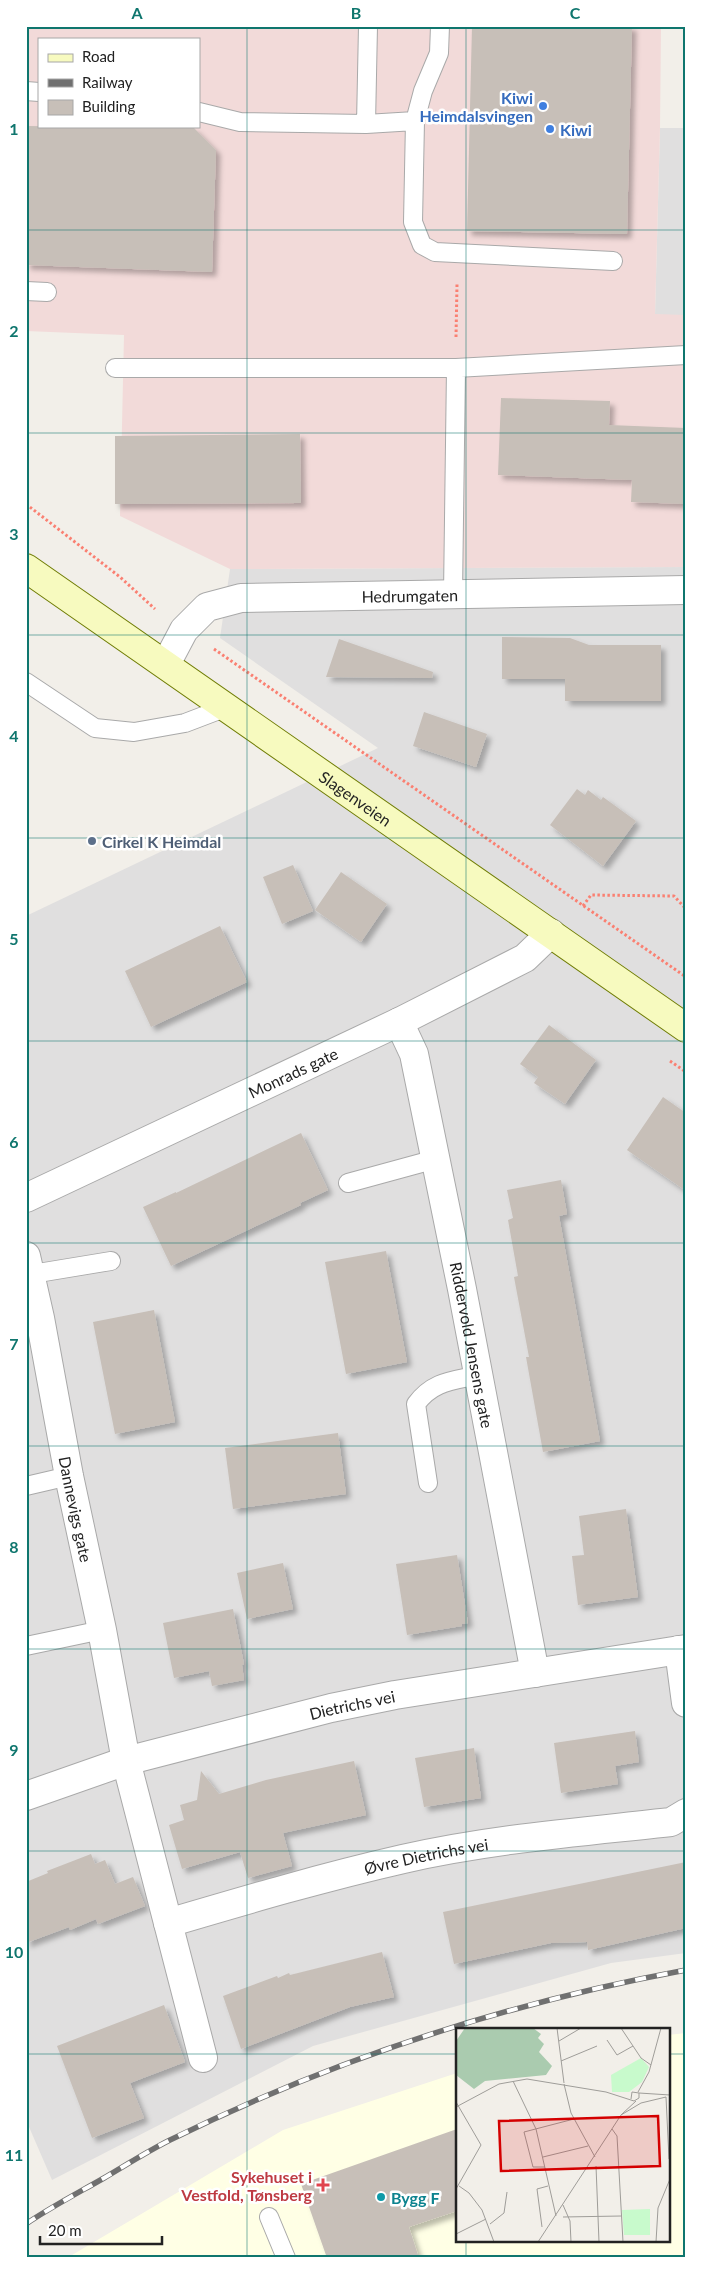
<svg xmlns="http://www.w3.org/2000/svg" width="712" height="2284" viewBox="0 0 712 2284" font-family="Lato,sans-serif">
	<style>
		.residential { fill: #e0dfdf }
		.commercial { fill: #f2dad9; fill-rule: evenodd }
		.education { fill: #ffffe5 }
		.building { fill: #c7bfb8; filter: url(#shadow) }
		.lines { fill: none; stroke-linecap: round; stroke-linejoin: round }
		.lane-casing { stroke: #a9a9a9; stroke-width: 20 }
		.street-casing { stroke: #a9a9a9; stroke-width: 30 }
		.secondary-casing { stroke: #707d05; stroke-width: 30 }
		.path { stroke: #fa8072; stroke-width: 3; stroke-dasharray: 2.5 2.5; stroke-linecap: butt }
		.lane { stroke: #fff; stroke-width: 18 }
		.street { stroke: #fff; stroke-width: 28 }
		.secondary { stroke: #f7fabf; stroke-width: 28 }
		.rail-casing { stroke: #707070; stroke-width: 5.5 }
		.rail { stroke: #fff; stroke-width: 4; stroke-dasharray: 11; stroke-linecap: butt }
		.grid { fill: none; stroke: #0f766e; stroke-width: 1; stroke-opacity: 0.55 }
		.shop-dot { fill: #3f7fe0; stroke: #fff; stroke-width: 2 }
		.service-dot { fill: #5c6f8a; stroke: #fff; stroke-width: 2 }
		.health-dot { fill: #e0444e; stroke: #fff; stroke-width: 2 }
		.culture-dot { fill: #0f9aa8; stroke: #fff; stroke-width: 2 }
		.labels { text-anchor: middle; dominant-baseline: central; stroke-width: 5; stroke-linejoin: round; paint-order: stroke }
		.shop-label { font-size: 16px; font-weight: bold; fill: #366cbe; stroke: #fff; text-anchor: end }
		.street-label { font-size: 16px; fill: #222; stroke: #fff }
		.service-label { font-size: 16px; font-weight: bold; fill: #4e5e75; stroke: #fff; text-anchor: start }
		.health-label { font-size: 16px; font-weight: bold; fill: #be3a42; stroke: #fff; text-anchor: end }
		.culture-label { font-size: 16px; font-weight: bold; fill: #0d838f; stroke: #fff; text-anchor: start }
		.inset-road { fill: none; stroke: #9f9d99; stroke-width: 1 }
		.view { fill: #d40000; fill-opacity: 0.15; stroke: #d40000; stroke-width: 2.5 }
		.inset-edge { fill: none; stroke: #222; stroke-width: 2.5 }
		.neatline { fill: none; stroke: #0f766e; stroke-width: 2 }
		.grid-label { font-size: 16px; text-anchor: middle; font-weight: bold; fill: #0f766e }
	</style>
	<defs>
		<filter id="shadow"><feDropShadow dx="4.5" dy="4.5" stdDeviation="2.5" flood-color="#0004"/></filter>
	</defs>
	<rect width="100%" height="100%" fill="#f2efe9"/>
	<path class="residential" d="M660 128H686V315H655Z
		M686 567V1953L611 1963 313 2046 52 2180 26 2120V916L378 748 220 638 230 569Z"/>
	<path class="commercial" d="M26 26H661L660 128 655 314 686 315V567L230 569 120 516 124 335 26 331ZM39 39H199V126H39Z"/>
	<path class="education" d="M686 2033V2258H67L283 2130 457 2073V2240H668V2035Z"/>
	<path class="building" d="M472 26H632L627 234 467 231Z
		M26 126 194 128 216 150 212 272 26 265Z
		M501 398 610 401 609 425 686 428V504L631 502 632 480 498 475Z
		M300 434 301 503 115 504V436Z
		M502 637 570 638 589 645H661V701H565V679H502Z
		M339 639 433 672 432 678 326 677Z
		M424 712 487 734 476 767 413 746Z
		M577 789 585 795 588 790 601 800 603 797 636 821 603 866 550 825Z
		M293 865 313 911 282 924 263 877Z
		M341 872 387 904 361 942 315 910Z
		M220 926 247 982 151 1027 125 971Z
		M549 1025 596 1060 565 1104 534 1083 538 1077 520 1064Z
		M663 1097 686 1113V1191L627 1150Z
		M301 1133 328 1190 300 1203 301 1205 171 1266 143 1207 176 1192V1193Z
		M561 1180 567 1214 559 1216 600 1441 543 1452 526 1357H529L514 1277 518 1276 508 1220 513 1218 507 1190Z
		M386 1251 407 1362 346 1374 325 1262Z
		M154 1310 175 1422 115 1434 93 1322Z
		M338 1433 346 1494 233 1509 225 1448Z
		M626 1509 638 1597 578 1605 572 1556 584 1555 579 1516Z
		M457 1555 468 1623 462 1624V1626L407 1635 396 1564Z
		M283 1563 293 1609 247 1619 237 1573Z
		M233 1609 244 1664 242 1665 244 1680 212 1686 209 1671 174 1678 163 1623Z
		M635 1731 639 1762 615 1766 618 1784 561 1793 554 1743Z
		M474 1748 481 1798 424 1807 415 1758Z
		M354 1761 366 1815 283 1833 292 1866 248 1878 240 1852 182 1869 169 1825 184 1820 180 1805 197 1800 201 1771 219 1794 266 1780Z
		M91 1854 95 1864 105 1860 115 1884 133 1877 145 1906 98 1924 96 1919 70 1930 69 1927 26 1943V1882L48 1873 47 1871Z
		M686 1862V1928L588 1950 587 1942 551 1943 454 1964 443 1912Z
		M382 1952 394 1997 350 2007 241 2049 223 1996 277 1976 278 1978 289 1973 290 1975Z
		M164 2005 185 2062 130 2083 144 2118 92 2138 57 2046Z
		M457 2129V2211L409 2227 419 2258H327L301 2184Z"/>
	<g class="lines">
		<g class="lane-casing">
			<path id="lane" d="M440 26 439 53 423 91 415 121 413 222 422 245 435 252 613 261
				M26 91 39 92
				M199 112 240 122 366 124 415 121
				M366 124 368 26
				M26 291 47 292
				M115 368H456L686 355
				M453 594 456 368
				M26 682 95 728 134 732 185 723 227 707
				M348 1183 436 1159
				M32 1274 111 1261
				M428 1483 416 1404C433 1381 452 1381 479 1375
				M26 1486 69 1476
				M26 1646 102 1630
				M269 2217 286 2258"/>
		</g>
		<g class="street-casing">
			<g id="street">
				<path id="s1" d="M166 664 184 630 207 607 241 598 686 590"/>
				<path id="s2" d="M399 1022 414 1054 462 1289 535 1673"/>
				<path id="s3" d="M26 1198 399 1022 525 958 551 933"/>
				<path id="s4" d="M26 1256 40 1318 69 1476 102 1630 126 1761 168 1923C246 1900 324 1877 403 1859 491 1839 581 1832 671 1822L686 1813"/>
				<path d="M679 1650 686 1703"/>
				<path id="s5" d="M26 1796 126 1761 331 1708 395 1695 686 1649"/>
				<path d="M168 1923 203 2058"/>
			</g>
		</g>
		<g class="secondary-casing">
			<g id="secondary">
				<path id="s6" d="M26 568 686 1028"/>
			</g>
		</g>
		<path class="path" d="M456 337 457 284
			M26 504 120 577 155 609
			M214 649 686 977
			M583 906 591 895 674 896 686 909
			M670 1061 686 1072"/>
		<use href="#lane" class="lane"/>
		<use href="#street" class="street"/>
		<use href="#secondary" class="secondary"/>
		<g class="rail-casing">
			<path id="rail" d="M26 2224C51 2207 78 2193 104 2178 126 2165 148 2151 170 2140 334 2059 507 2003 686 1970"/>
		</g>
		<use href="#rail" class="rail"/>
	</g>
	<path class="grid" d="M247 26V2258M466 26V2029M26 230H686M26 433H686M26 635H686M26 838H686M26 1041H686M26 1243H686M26 1446H686M26 1649H686M26 1851H686M26 2054H457M668 2054H686M466 2240V2258"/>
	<g class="shop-dot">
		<circle cx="543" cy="106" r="5"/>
		<circle cx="550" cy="129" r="5"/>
	</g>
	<circle class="service-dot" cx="92" cy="841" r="5"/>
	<path class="health-dot" d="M320.5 2177.5h5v5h5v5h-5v5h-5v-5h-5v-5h5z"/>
	<circle class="culture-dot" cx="381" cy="2197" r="5"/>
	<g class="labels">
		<g class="shop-label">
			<text x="533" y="97">Kiwi<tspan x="533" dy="18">Heimdalsvingen</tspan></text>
			<text x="560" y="129" text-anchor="start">Kiwi</text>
		</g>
		<g class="street-label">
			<text stroke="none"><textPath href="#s1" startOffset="275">Hedrumgaten</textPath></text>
			<text stroke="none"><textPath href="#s6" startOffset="402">Slagenveien</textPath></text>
			<text stroke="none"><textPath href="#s3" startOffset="295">Monrads gate</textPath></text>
			<text stroke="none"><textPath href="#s2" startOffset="332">Riddervold Jensens gate</textPath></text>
			<text stroke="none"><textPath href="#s4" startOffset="258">Dannevigs gate</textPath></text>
			<text stroke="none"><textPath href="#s5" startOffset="339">Dietrichs vei</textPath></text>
			<text stroke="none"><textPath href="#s4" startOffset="949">Øvre Dietrichs vei</textPath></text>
		</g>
		<g class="service-label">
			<text x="102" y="841">Cirkel K Heimdal</text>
		</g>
		<g class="health-label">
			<text x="312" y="2176">Sykehuset i<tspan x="312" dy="18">Vestfold, Tønsberg</tspan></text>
		</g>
		<g class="culture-label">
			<text x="391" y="2197">Bygg F</text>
		</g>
	</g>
	<g transform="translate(456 2028)">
		<rect width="214" height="214" fill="#f2efe9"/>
		<path d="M9 0H77L85 6 82 10 88 16 83 24 96 38 90 47 29 53 18 61 0 47V13Z" fill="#aacbaf"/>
		<path d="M185 30 193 39 186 54 173 64H156L155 47ZM194 181V207H168L166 182Z" fill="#c8facc"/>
		<path class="inset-road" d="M101 0 108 55M165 0 185 30 195 37M151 12 161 27 177 18M103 13 125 0M105 33 141 18M57 53 80 101 100 188M108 56 115 85 139 129M182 64 193 44 205 0M183 65 214 67M0 74 25 117 0 161M0 79 43 56 71 51 150 64 178 73 183 70V65L176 64 175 71M165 87 185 75 210 69 213 131M156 101 161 108 167 214M87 129 132 118M140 138 143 214M89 139H77L68 104 118 91M3 158 13 165 26 182 38 214M107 177 114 193 115 214M107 189 165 188M34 196 48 185 51 164M86 199 81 161 92 158M0 206 30 191M82 214 165 87 180 73M200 214 202 180 214 151"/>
		<path class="view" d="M202 88 204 138 45 143 43 93Z"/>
		<rect width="214" height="214" class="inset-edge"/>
	</g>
	<rect width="712" height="2284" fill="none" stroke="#ffffff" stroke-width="55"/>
	<rect x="38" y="38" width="162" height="90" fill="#ffffff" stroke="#a7a7a7"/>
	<rect x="48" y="54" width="25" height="8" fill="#f7fabf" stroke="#a7a7a7"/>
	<text x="82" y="62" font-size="15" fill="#222222">Road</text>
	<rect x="48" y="79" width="25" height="8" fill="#707070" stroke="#a7a7a7"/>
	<text x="82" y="88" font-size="15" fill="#222222">Railway</text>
	<rect x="48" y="100" width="25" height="15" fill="#c7bfb8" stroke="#a7a7a7"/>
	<text x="82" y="112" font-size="15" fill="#222222">Building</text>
	<path d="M40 2236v8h122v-8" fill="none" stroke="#222222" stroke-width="2.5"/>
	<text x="48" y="2236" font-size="15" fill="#222222" stroke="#ffffff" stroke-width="4" paint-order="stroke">20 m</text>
	<rect x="28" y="28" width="656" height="2228" class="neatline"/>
	<g class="grid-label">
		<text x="137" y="19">A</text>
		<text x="356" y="19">B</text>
		<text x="575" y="19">C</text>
		<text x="14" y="135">1</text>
		<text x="14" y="337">2</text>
		<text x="14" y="540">3</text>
		<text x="14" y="742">4</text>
		<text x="14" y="945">5</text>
		<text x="14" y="1148">6</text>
		<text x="14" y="1350">7</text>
		<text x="14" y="1553">8</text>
		<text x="14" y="1756">9</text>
		<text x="14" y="1958">10</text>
		<text x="14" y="2161">11</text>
	</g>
</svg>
